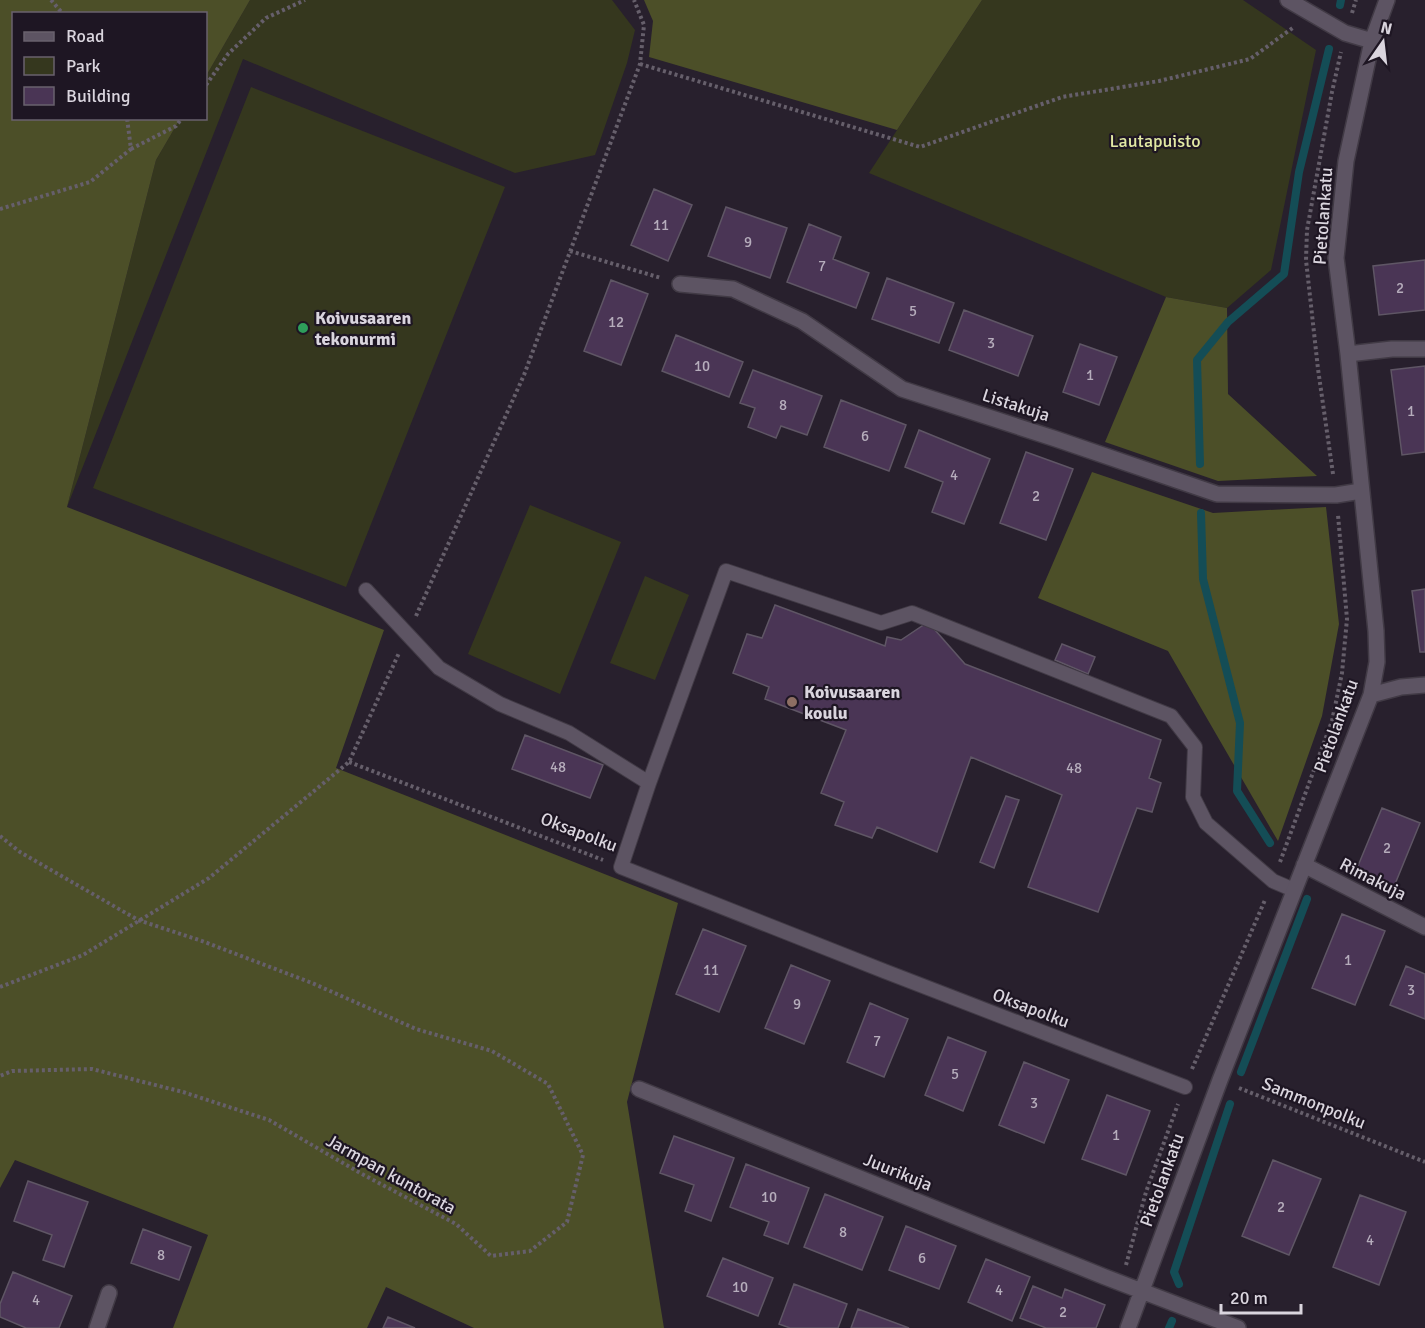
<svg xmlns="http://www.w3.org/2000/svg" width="1425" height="1328" viewBox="0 0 1425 1328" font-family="Signika,sans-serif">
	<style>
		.green { fill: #35371e }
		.forest { fill: #4c4f28 }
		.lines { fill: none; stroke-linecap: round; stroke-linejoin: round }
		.stream { stroke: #144d56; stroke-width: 8 }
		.building { fill: #4a3555; stroke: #5f5665; stroke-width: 1.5 }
		.service-casing { stroke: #413a45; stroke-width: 16 }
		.minor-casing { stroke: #413a45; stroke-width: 18 }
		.path { stroke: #665f6b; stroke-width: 4; stroke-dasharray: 3 3; stroke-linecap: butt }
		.service { stroke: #5d5463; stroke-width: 14 }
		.minor { stroke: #5d5463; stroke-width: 15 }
		.leisure-dot { fill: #2e9e5b; stroke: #1e1623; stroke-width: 2 }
		.education-dot { fill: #8d6e63; stroke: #1e1623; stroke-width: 2 }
		.labels { text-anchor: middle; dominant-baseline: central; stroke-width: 4.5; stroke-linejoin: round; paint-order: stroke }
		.number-label { font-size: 15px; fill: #b6adbc }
		.park-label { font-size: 18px; fill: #e2e9a4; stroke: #1e1623 }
		.street-label { font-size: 18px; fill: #dad5de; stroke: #1e1623 }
		.poi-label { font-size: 18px; font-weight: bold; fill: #dad5de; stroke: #1e1623; text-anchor: start }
	</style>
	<rect width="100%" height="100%" fill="#28202d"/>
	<path class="green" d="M250 0H612L635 30 627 63 595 155 515 173 243 59 67 507 156 160 180 119 206 118V76Z
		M982 0H1243L1316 50 1271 270 1227 308 1166 297 869 173Z
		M251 87 505 187 346 587 93 488Z
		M530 505 621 542 560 694 468 654Z
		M645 576 689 595 655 680 610 663Z"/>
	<path class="forest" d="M0 0H250L206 76V14H14V118L180 119 156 160 67 507 384 630 336 768 678 903 627 1102 664 1328H474L386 1287 367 1328H173L208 1235 15 1160 0 1188Z
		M644 0H982L897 130 649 57 653 21Z
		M1166 297 1227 308 1228 394 1317 476 1218 481 1105 442Z
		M1092 472 1213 513 1326 507 1339 624 1322 716 1278 841 1168 651 1038 598Z"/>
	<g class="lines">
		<path class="stream" d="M1340 5 1341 0
			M1200 464 1197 360 1228 322 1284 274 1299 172 1329 49
			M1201 513 1203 579 1240 723 1237 791 1270 843
			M1241 1072 1307 899
			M1179 1284 1174 1272 1230 1104
			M1169 1328 1172 1321"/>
	</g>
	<path class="building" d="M654 189 692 205 668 261 631 245Z
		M726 207 787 228 770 278 708 256Z
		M809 224 841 237 833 259 869 273 856 308 787 282Z
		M1425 260V310L1379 315 1373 266Z
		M887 278 954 303 939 343 872 319Z
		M611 280 648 294 621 365 584 351Z
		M964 310 1033 336 1018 376 949 350Z
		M676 335 743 362 729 397 662 371Z
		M1080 344 1117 357 1099 405 1063 392Z
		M1425 366V452L1402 455 1391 370Z
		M753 370 822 396 807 435 781 426 776 438 748 427 755 408 740 403Z
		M841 400 906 425 889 471 824 447Z
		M919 430 990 459 964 524 932 512 943 482 905 467Z
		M1026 452 1073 469 1046 540 1000 523Z
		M1425 589V652H1420L1412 591Z
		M775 605 885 646 887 637 901 640 928 622 965 664 1161 740 1149 778 1161 783 1152 812 1137 808 1098 912 1028 887 1062 795 971 757 937 852 877 827 872 838 835 825 844 802 821 793 846 730 765 699 769 687 733 673 747 634 762 638Z
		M1062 644 1095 657 1088 674 1055 660Z
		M525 735 603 765 590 798 512 769Z
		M1006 796 1019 800 994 868 980 862Z
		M1382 808 1420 823 1393 889 1355 873Z
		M1342 914 1385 931 1355 1005 1312 988Z
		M703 929 746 946 719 1012 676 994Z
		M791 965 830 981 804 1044 765 1028Z
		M1406 966 1425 974V1019L1390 1005Z
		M870 1003 908 1019 884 1077 847 1062Z
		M948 1037 986 1052 963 1111 925 1095Z
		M1024 1062 1069 1080 1044 1143 999 1125Z
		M1107 1095 1150 1111 1126 1175 1082 1159Z
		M674 1136 734 1158 711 1221 685 1211 694 1185 660 1173Z
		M1273 1160 1321 1179 1289 1255 1242 1236Z
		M746 1164 809 1188 788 1244 764 1235 769 1222 730 1207Z
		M28 1181 88 1202 64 1267 43 1260 52 1235 14 1221Z
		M825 1194 883 1217 862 1270 804 1247Z
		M1360 1195 1406 1212 1379 1285 1333 1267Z
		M906 1226 956 1246 939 1289 889 1270Z
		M143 1229 191 1247 179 1280 131 1263Z
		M723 1258 773 1278 758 1316 707 1296Z
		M986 1259 1030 1277 1012 1321 968 1302Z
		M13 1272 72 1296 59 1328H26L0 1317V1304Z
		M794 1284 847 1304 838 1328H790L779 1324Z
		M1033 1286 1062 1298 1065 1289 1105 1305 1096 1328H1046L1020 1318Z
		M858 1309 909 1328H851Z
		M388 1317 415 1328H383Z"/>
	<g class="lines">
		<g class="service-casing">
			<path id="service" d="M366 590 439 668 500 704 569 733 649 783
				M1185 1087 884 971 621 867 649 783 726 571 881 623 912 613 1171 716 1195 747 1193 797 1206 823 1273 881 1294 890"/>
		</g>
		<g class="minor-casing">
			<path id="minor" d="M1288 0 1345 33 1372 41
				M680 284 733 289 802 321 902 389 1056 439 1217 494 1336 495 1361 491
				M1348 354 1392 349H1425
				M1371 695 1401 687 1425 685
				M1304 865 1425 927
				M639 1089 1105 1277 1238 1328
				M97 1328 109 1293
				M1128 1328 1220 1080 1371 695 1377 662 1376 631 1348 354 1336 258 1346 161 1372 41 1387 0"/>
		</g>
		<path class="path" d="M51 0 63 14
			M1352 13 1356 0
			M640 64 920 147 1062 97 1159 81 1250 59 1294 27
			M206 85 228 54 266 18 305 0
			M131 149 176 126 182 118
			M0 209 90 182 131 149 127 118
			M570 251 661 278
			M1333 474 1318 369 1306 260 1307 230 1332 92 1341 52
			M416 616 524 375 640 64 644 25 634 0
			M349 762 603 860
			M0 836 20 852 138 920 202 941 312 983 416 1029 492 1051 548 1084 583 1155 567 1222 530 1251 491 1256 456 1224 362 1174 269 1120 183 1092 92 1069 12 1071 0 1076
			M1280 862 1332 721 1342 673 1347 619 1338 515
			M0 987 83 955 209 878 349 762 399 653
			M1192 1069 1265 900
			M1239 1088 1425 1162
			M1126 1265 1146 1192 1178 1104"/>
		<use href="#service" class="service"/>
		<use href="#minor" class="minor"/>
	</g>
	<circle class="leisure-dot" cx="303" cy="328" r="6"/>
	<circle class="education-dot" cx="792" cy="702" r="6"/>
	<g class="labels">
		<g class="number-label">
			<text x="661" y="225">11</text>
			<text x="748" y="242">9</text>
			<text x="822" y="266">7</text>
			<text x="1400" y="288">2</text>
			<text x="913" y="311">5</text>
			<text x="616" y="322">12</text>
			<text x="991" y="343">3</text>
			<text x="702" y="366">10</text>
			<text x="1090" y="375">1</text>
			<text x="783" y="405">8</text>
			<text x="1411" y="411">1</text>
			<text x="865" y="436">6</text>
			<text x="954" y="475">4</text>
			<text x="1036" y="496">2</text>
			<text x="558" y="767">48</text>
			<text x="1074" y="768">48</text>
			<text x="1387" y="848">2</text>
			<text x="1348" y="960">1</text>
			<text x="711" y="970">11</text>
			<text x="1411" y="990">3</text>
			<text x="797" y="1004">9</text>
			<text x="877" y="1041">7</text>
			<text x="955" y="1074">5</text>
			<text x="1034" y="1103">3</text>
			<text x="1116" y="1135">1</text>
			<text x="769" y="1197">10</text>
			<text x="1281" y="1207">2</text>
			<text x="843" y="1232">8</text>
			<text x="1370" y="1240">4</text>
			<text x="161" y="1255">8</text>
			<text x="922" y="1258">6</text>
			<text x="740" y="1287">10</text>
			<text x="999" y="1290">4</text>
			<text x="36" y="1300">4</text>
			<text x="1063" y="1312">2</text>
		</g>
		<g class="park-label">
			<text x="1155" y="141">Lautapuisto</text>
		</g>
		<g class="street-label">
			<text transform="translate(1323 216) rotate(-86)">Pietolankatu</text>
			<text transform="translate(1016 405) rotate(18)">Listakuja</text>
			<text transform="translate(1336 726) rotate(-70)">Pietolankatu</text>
			<text transform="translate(579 832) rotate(21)">Oksapolku</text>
			<text transform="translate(1373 879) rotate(27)">Rimakuja</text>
			<text transform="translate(1031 1008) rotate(21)">Oksapolku</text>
			<text transform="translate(1314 1103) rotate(22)">Sammonpolku</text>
			<text transform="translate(898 1172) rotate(22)">Juurikuja</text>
			<text transform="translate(391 1174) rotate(29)">Jarmpan kuntorata</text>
			<text transform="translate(1162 1180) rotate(-70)">Pietolankatu</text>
		</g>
		<g class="poi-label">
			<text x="315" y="318">Koivusaaren<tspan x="315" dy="21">tekonurmi</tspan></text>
			<text x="804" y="692">Koivusaaren<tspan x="804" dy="21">koulu</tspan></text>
		</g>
	</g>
	<rect x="12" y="12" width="195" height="108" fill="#1e1623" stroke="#69626e" stroke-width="1.5"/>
	<rect x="24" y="32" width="30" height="9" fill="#5d5463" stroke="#69626e" stroke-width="1.5"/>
	<text x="66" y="42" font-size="18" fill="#dad5de">Road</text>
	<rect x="24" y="57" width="30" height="18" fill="#35371e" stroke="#69626e" stroke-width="1.5"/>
	<text x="66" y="72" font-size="18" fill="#dad5de">Park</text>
	<rect x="24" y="87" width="30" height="18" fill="#4a3555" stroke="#69626e" stroke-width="1.5"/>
	<text x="66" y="102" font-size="18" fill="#dad5de">Building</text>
	<g transform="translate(1383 42) rotate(14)" stroke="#1e1623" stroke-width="4.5" paint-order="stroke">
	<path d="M0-4.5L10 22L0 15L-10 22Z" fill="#dad5de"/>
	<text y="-9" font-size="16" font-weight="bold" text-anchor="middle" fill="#dad5de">N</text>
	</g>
	<path d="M1221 1304v9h80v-9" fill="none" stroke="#dad5de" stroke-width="3"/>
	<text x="1230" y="1304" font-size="18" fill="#dad5de" stroke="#1e1623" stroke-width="4.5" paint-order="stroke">20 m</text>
</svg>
